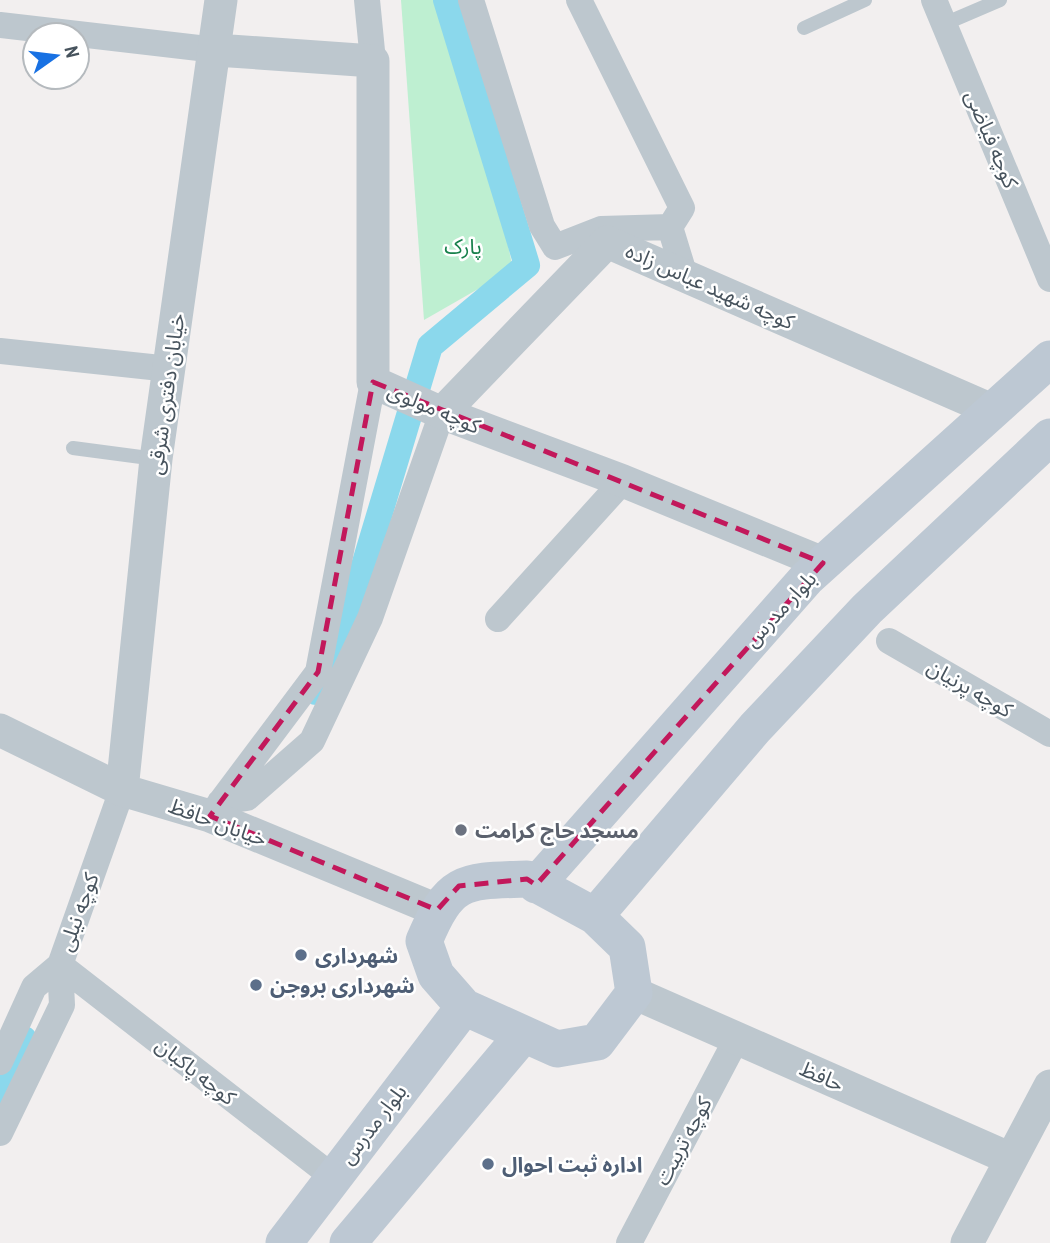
<svg xmlns="http://www.w3.org/2000/svg" width="1050" height="1243" viewBox="0 0 1050 1243" font-family="'Archivo Narrow','Noto Sans Arabic',sans-serif">
	<style>
		.green { fill: #beefd1 }
		.lines { fill: none; stroke-linecap: round; stroke-linejoin: round }
		.canal { stroke: #8bd8ec; stroke-width: 26 }
		.service { stroke: #bdc7ce; stroke-width: 14 }
		.minor { stroke: #bdc7ce; stroke-width: 26 }
		.tertiary { stroke: #bdc7ce; stroke-width: 33 }
		.secondary { stroke: #bdc8d3; stroke-width: 37 }
		.marked { fill: none; stroke: #c2185b; stroke-width: 5; stroke-dasharray: 14 9; stroke-linejoin: round }
		.worship-dot { fill: #6b7280; stroke: #fff; stroke-width: 2.5 }
		.service-dot { fill: #5c6f8a; stroke: #fff; stroke-width: 2.5 }
		.labels { text-anchor: middle; dominant-baseline: central; stroke-width: 5; stroke-linejoin: round; paint-order: stroke }
		.street-label { font-size: 21px; fill: #47535d; stroke: #fff }
		.park-label { font-size: 21px; fill: #17804b; stroke: #fff }
		.worship-label { font-size: 21px; font-weight: bold; fill: #5b616d; stroke: #fff; text-anchor: start }
		.service-label { font-size: 21px; font-weight: bold; fill: #4e5e75; stroke: #fff; text-anchor: start }
	</style>
	<rect width="100%" height="100%" fill="#f2efef"/>
	<path class="green" d="M401 0H456L513 269 424 320Z"/>
	<g class="lines">
		<path class="canal" d="M316 692 333 669 430 346 527 265 446 0
			M0 1091 24 1039"/>
		<path class="service" d="M944 24 1000 0
			M804 28 865 0
			M73 448 156 459"/>
		<path class="minor" d="M367 0 373 61
			M471 0 542 226 555 247 601 229 670 227 685 276
			M579 0 682 208 670 227
			M934 0 1050 279
			M0 25 216 50
			M0 351 170 369
			M498 619 623 481
			M889 641 1050 734
			M220 802 247 798 312 741 370 618 442 413
			M210 816 318 672 373 382
			M60 965 333 1177
			M0 1062 34 987 60 965 122 790
			M0 1133 62 1005 60 965
			M629 1243 737 1038"/>
		<path class="tertiary" d="M216 50 373 61V382L442 413 623 481 823 563
			M442 413 607 242 992 410
			M0 730 122 790 210 816 437 910
			M122 790 156 459 221 0
			M634 993 1011 1159
			M967 1243 1050 1086"/>
		<path class="secondary" d="M527 879 595 916 627 947 634 993 597 1042 557 1049 464 1007 436 975 424 941C450 879 463 881 527 879Z
			M536 885 807 578 1050 359
			M595 916 755 728 867 609 1050 437
			M284 1243 464 1007
			M348 1243 523 1035"/>
	</g>
	<path class="marked" d="M373 382 823 563 536 885 527 879 459 886 437 910 210 816 318 672Z"/>
	<circle class="worship-dot" cx="461" cy="830" r="7"/>
	<g class="service-dot">
		<circle cx="301" cy="955" r="7"/>
		<circle cx="256" cy="985" r="7"/>
		<circle cx="488" cy="1164" r="7"/>
	</g>
	<g class="labels">
		<g class="street-label">
			<text transform="translate(992 139) rotate(67)">کوچه فیاضی</text>
			<text transform="translate(710 286) rotate(24)">کوچه شهید عباس زاده</text>
			<text transform="translate(166 394) rotate(-82)">خیابان دفتری شرقی</text>
			<text transform="translate(434 408) rotate(23)">کوچه مولوی</text>
			<text transform="translate(780 609) rotate(-47)">بلوار مدرس</text>
			<text transform="translate(970 688) rotate(30)">کوچه پرنیان</text>
			<text transform="translate(218 822) rotate(20)">خیابان حافظ</text>
			<text transform="translate(78 912) rotate(-70)">کوچه نیلی</text>
			<text transform="translate(196 1071) rotate(38)">کوچه پاکبان</text>
			<text transform="translate(822 1076) rotate(24)">حافظ</text>
			<text transform="translate(373 1124) rotate(-52)">بلوار مدرس</text>
			<text transform="translate(683 1141) rotate(-62)">کوچه تربیت</text>
		</g>
		<g class="park-label">
			<text x="463" y="246">پارک</text>
		</g>
		<g class="worship-label">
			<text x="475" y="830">مسجد حاج کرامت</text>
		</g>
		<g class="service-label">
			<text x="315" y="955">شهرداری</text>
			<text x="270" y="985">شهرداری بروجن</text>
			<text x="502" y="1164">اداره ثبت احوال</text>
		</g>
	</g>
	<g transform="translate(56 56) rotate(76)"><circle r="33" fill="#ffffff" stroke="#b5babe" stroke-width="2"/>
	<path d="M0-5L12 26L0 18L-12 26Z" fill="#1871e3"/>
	<text y="-10" font-size="19" font-weight="bold" text-anchor="middle" fill="#47535d">N</text>
	</g>
</svg>
